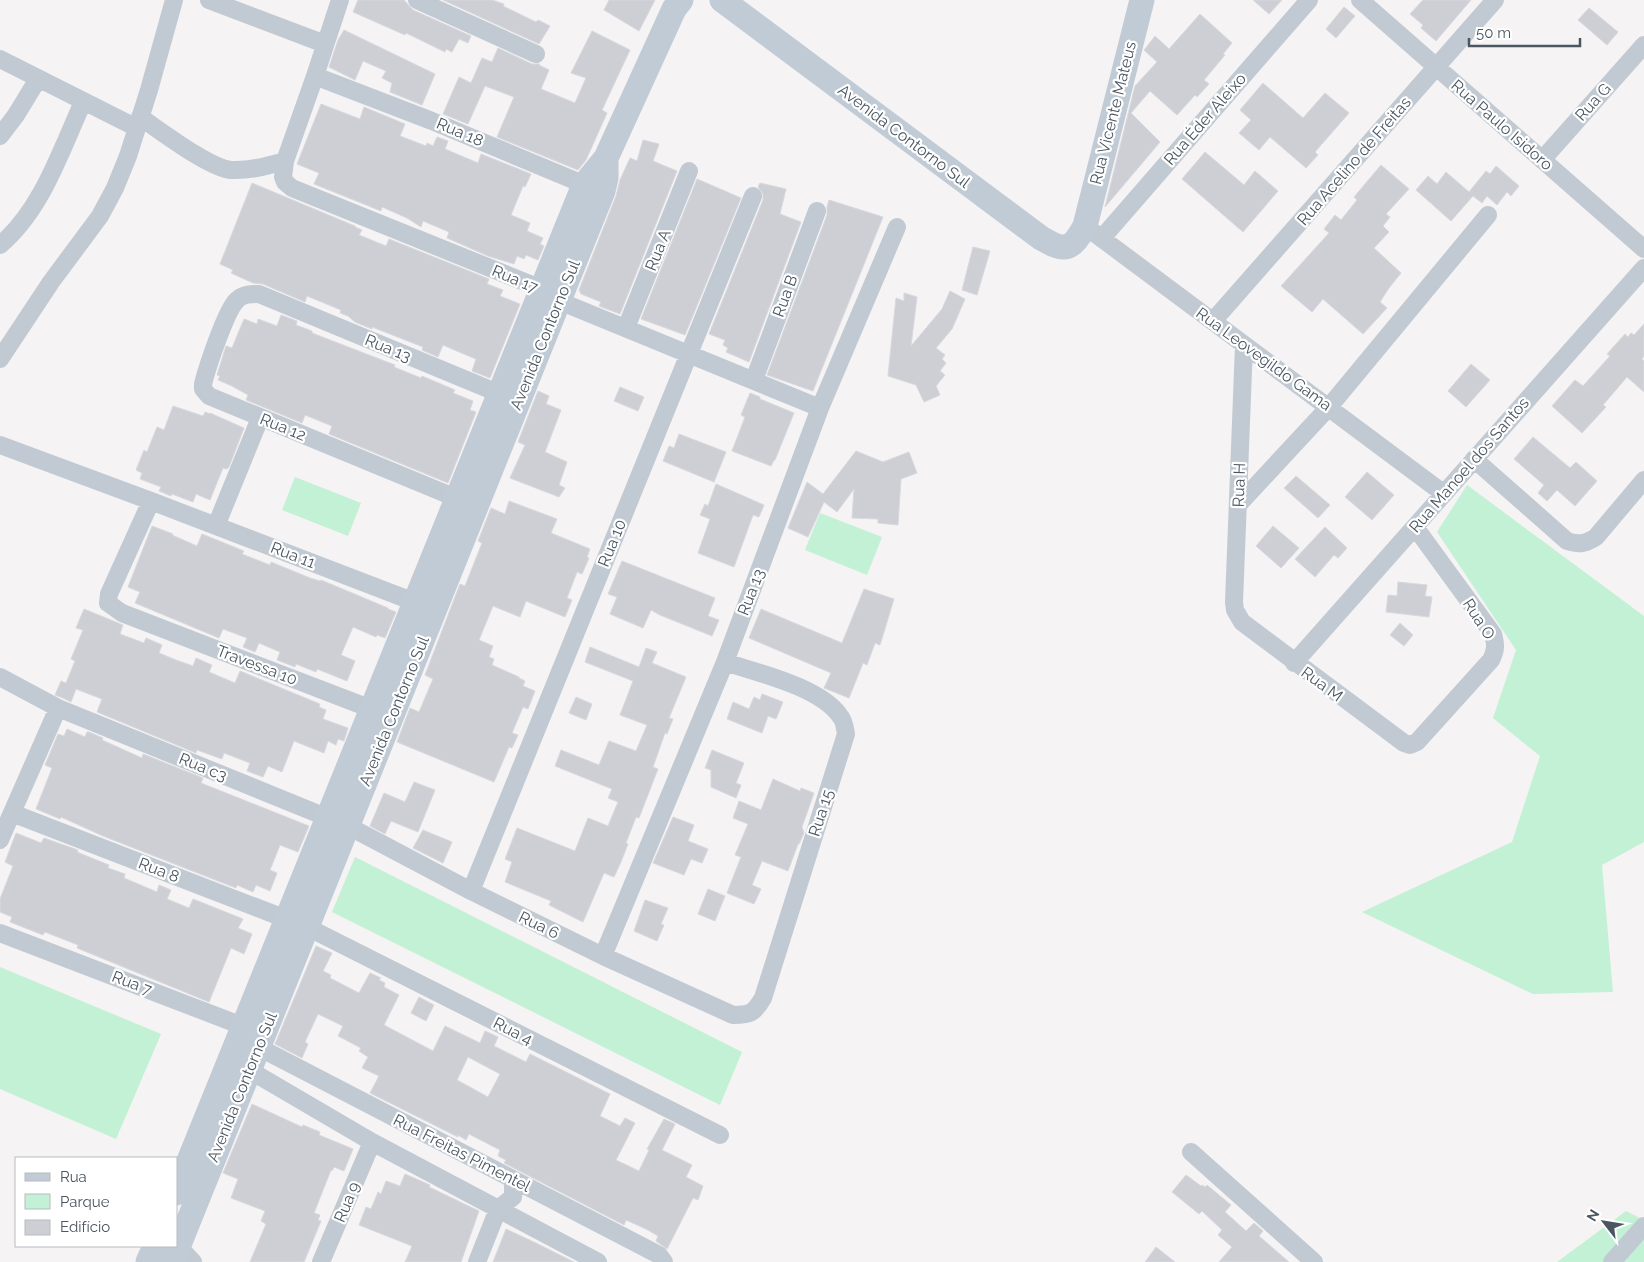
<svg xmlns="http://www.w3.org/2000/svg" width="1644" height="1262" viewBox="0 0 1644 1262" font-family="Raleway,sans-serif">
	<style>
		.green { fill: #c3f1d5 }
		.building { fill: #cdcfd5; stroke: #d7d9de; fill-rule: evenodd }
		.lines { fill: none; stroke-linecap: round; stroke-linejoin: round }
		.street { stroke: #c1cad2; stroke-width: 18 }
		.secondary { stroke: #c1cbd6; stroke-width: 25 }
		.labels { text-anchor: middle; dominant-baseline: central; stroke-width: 4.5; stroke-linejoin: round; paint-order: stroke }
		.street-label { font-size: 16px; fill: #4a5661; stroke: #fff }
	</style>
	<rect width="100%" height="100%" fill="#f5f3f3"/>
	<path class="green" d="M295 477 361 503 348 536 282 510Z
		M1467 485 1644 616V842L1602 865 1613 992 1533 994 1362 912 1512 842 1540 756 1493 718 1516 650 1437 532Z
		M820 513 882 537 867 575 805 550Z
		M355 857 742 1052 720 1105 332 912Z
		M0 967 161 1034 116 1139 0 1089Z
		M1626 1211 1644 1220V1262H1557Z"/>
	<path class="building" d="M358 0H404L413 10 471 36 468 43 459 39 452 52 446 49 445 52 406 33 405 35 353 12Z
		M443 0H492L504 4 503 6 536 22 538 20 550 26 539 44Z
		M609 0H655L639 31 604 10Z
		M1253 0H1282L1269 14Z
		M1423 0H1471L1436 41 1421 28 1423 25 1410 14Z
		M1344 7 1355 16 1336 38 1326 29Z
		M1589 8 1618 32 1607 45 1578 20Z
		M1200 14 1232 43 1223 54 1225 55 1204 80 1209 84 1197 97 1195 95 1177 115 1150 91 1131 113 1160 142 1105 207 1135 86 1157 62 1144 50 1145 49 1155 36 1169 49Z
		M344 30 435 74 422 105 390 92 392 83 382 78 386 71 363 61 355 80 329 67 338 40Z
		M592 31 630 50 602 110 607 113 586 160 578 170 497 137 514 97 485 86 468 124 443 114 459 77 471 83 482 58 492 62 498 48 532 64H540L539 65 549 70 541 89 575 103 586 78 571 73Z
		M1263 83 1303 118 1325 93 1349 113 1315 152 1318 155 1306 168 1270 137 1259 150 1239 133 1251 120 1240 110Z
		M321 104 360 119 364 107 405 124 400 136 426 146 427 143 433 146 437 137 448 141 445 149 478 163 481 154 531 174 525 187 523 186 511 215 530 223 527 231 543 238 540 244 544 246 538 260 526 255 524 259 517 256 514 264 488 256 447 238 449 232 423 221 421 227 407 218 382 207 381 211 314 184 319 173 297 164Z
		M643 140 659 144 653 161 677 171 620 314 599 306 601 302 581 294 579 290 616 196 620 180 630 158 637 161Z
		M1205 152 1244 185 1255 171 1278 191 1243 232 1182 179Z
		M1381 165 1409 189 1386 214 1390 217 1383 226 1389 232 1374 248 1401 273 1389 288 1380 302 1387 308 1363 334 1323 299 1312 312 1281 286 1329 233 1324 229 1335 215 1341 220 1357 200 1354 197Z
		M1496 166 1519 186 1511 196 1507 192 1497 205 1487 196 1482 203 1473 196 1451 221 1416 190 1428 176 1437 184 1446 172 1469 192 1486 171 1490 174Z
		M697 179 741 198 685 335 641 319Z
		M252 183 355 226V227L362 230 359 235 386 246 389 239 489 279 487 284 503 290 500 296 520 304 490 378 472 371 476 359 459 352 443 345 438 357 422 350 423 347 372 327V329L355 322 348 316 340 313 341 310 307 296 305 302 263 284 253 283 231 273 233 270 220 264Z
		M760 183 786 189 780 214 801 222 749 362 726 352 728 348 723 345 725 340 709 334 763 200V194L758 187Z
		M829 200 883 217 813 391 767 375 827 215V207Z
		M973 247 990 251 977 295 962 290Z
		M950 291 965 299 952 329 936 348 945 355 942 359 946 363 940 371 945 375 936 386 940 395 924 402 916 385 888 376 896 298 904 301V293L917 297 911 346 942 309Z
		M281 315 297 321 296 325 312 331V333L395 365 394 367 421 378 422 376 455 390 453 393 473 401 470 410 476 412 448 483 329 434 332 426 305 415 302 423 246 400 248 395 232 386 218 380 220 376 217 375 226 346 232 348 244 319 257 324 258 319 277 326Z
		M1644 324V356L1642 359 1644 361V392L1627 377 1603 405 1606 407 1582 433 1552 406 1575 380 1583 386 1610 356 1607 354 1625 334 1628 337 1631 333 1634 335Z
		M1471 364 1490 380 1466 407 1448 391Z
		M620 387 644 397 638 411 614 401Z
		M538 391 549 396 546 404 561 410 545 452 567 462 559 485 565 488 559 497 510 478 525 445 518 442Z
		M750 393 760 397V399L794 413 775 460H774L771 466 732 451 745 417 741 415Z
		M173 406 203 416 205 412 210 414V413L244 428 229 467 227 469 223 468 210 500 196 494 193 502 172 494 171 496 159 491 161 487 140 479 142 473 136 470 144 450 147 452 157 427 164 430Z
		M679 434 726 452 714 482 663 461 669 446 674 448Z
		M1533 437 1570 468 1576 462 1597 481 1575 506 1557 490 1547 501 1538 493 1544 485 1514 459Z
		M856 451 883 462 909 452 917 473 901 479 898 525 878 523V519L852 518 854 489 837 512 824 502 808 537 788 528 807 482 823 494Z
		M1367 472 1394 495 1372 520 1345 497Z
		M1296 476 1330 505 1318 518 1284 488Z
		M716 484 764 505 759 517 753 515 734 567 698 553 710 519 700 515 705 504 708 506Z
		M509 501 557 519 551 533 590 549 587 557 589 558 582 574 577 572 567 598 572 600 565 617 526 601 520 617 493 606 481 635 479 640 493 646 489 657 494 659 492 665 519 677V678L525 681 523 686 535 691 528 709 523 707 512 733 518 735 512 748 509 747 494 782 397 742 410 708 419 712 433 679 425 675 460 584 465 586 482 543 478 541 491 508 505 514Z
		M152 526 173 534 172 535 197 546 202 534 244 551 242 554 270 565 271 562 310 578 320 581 321 580 388 608V609L396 612 385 638 377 635 376 637 353 627 341 655 355 661 347 681 317 669 316 672 296 664 295 667 277 660 280 652 259 643 255 652 243 647 247 638 223 629 219 638 135 603 140 592 128 587Z
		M1273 526 1299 548 1281 568 1256 546Z
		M1325 527 1347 548 1338 558 1334 555 1315 577 1295 559Z
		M622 561 715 598 708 616 719 620 712 636 660 615 651 610 643 628 610 614 617 597 608 594Z
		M1398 582 1427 585 1425 596 1432 597 1429 617 1386 612 1388 595 1397 596Z
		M864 589 894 599 880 645 875 643 867 665 863 663 849 698 824 688 831 673 749 638 761 609 842 643Z
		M84 609 123 625 120 634 144 643 146 638 162 645 159 653 176 660 193 666 196 658 212 665 209 672 235 683 240 671 320 704 319 707 326 710 323 719 348 728 344 741 338 739 336 745 328 741 324 753 294 741 282 772 268 766 263 777 247 771 250 763 224 753 222 759 197 750 196 753 97 712 102 699 76 689 71 702 63 698 55 695 61 681 66 683 75 661 71 659 83 630 76 628Z
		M1400 623 1413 635 1404 646 1390 635Z
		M590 647 639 667 646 648 657 652 652 663 686 677 669 718 673 719 667 734 665 733 653 767 658 769 639 818 636 817 626 843 628 844 621 862 614 877 604 873 583 922 549 905 551 901 505 882 512 862 505 859 517 828 575 851 588 818 608 826 618 802 608 798 612 789 555 766 561 750 599 765 609 741 636 751 647 725 620 715 633 681 585 662Z
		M762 694 783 702 776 719 768 716 762 733 727 719 733 702 749 709 754 697 760 700Z
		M576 697 592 704 586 720 569 713Z
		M67 729 85 737 87 732H89L103 738 102 740 142 758 143 754 203 778 201 783 309 826 298 852 280 845 270 870 277 873 270 891 256 885 253 892 237 885 236 888 103 836 61 817 60 819 36 809 52 768 45 765 58 734 64 736Z
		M712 750 744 763 736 783 741 785 736 798 711 787V770L705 768Z
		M773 779 800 791 801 788 814 793 802 827 804 833 799 844H798L788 871 762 861 752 885 761 889 754 904 727 893 741 857 735 855 748 824 733 818 739 801 761 810Z
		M414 782 435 790 418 832 391 821 385 834 370 826 384 793 405 802Z
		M673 817 694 825 688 841 708 849 702 863 691 859 684 875 653 863Z
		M423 830 452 842 443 863 413 848Z
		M16 833 41 843 44 838 78 850 77 852 109 865 108 868 125 874 124 878 157 892 159 885 171 890 167 899 189 908 193 899 243 919 238 928 252 934 244 954 231 948 209 1002 77 948 78 945 45 932 43 935 10 922 12 917 0 912V899L13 866 5 862Z
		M708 889 725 896 715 921 698 914Z
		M645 900 668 908 661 924 664 925 657 941 634 931Z
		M316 946 332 953 323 971 331 975 330 978 359 993 370 973 381 978 379 980 385 983 384 987 399 995 384 1025 433 1051 445 1026 480 1043 485 1031 498 1037 494 1046 526 1062 530 1054 610 1094 600 1116 620 1126 625 1118 635 1123 616 1160 639 1171 649 1150 647 1149 664 1119 675 1124 662 1150 692 1165 686 1177 703 1186 698 1200 693 1198 667 1249 656 1241 658 1236 648 1230 626 1220 624 1225 504 1163 506 1160 498 1156 500 1150 469 1134 466 1140 458 1135V1137L370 1093 379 1076 362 1068 368 1057 359 1051 361 1048 338 1036 343 1026 318 1014 305 1042 308 1044 302 1058 275 1044ZM468 1057 500 1074 488 1097 457 1080Z
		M419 997 434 1005 426 1021 411 1013Z
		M252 1104 302 1127 303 1125 320 1132 319 1135 353 1149 344 1171 334 1167 332 1171 331 1170 314 1213 320 1215 318 1220 321 1221 304 1262H250L266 1224 261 1221 265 1211 231 1198 238 1179 223 1173Z
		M405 1174 430 1185 429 1187 479 1211 461 1262H405L412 1246 359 1225 366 1207 371 1209 378 1192 381 1194 386 1181 400 1186Z
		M1186 1175 1201 1186 1202 1185 1205 1187 1207 1185 1231 1205 1225 1212 1246 1231 1254 1223 1263 1231 1259 1236 1289 1262H1219L1232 1247 1218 1235 1222 1230 1202 1211 1199 1214 1172 1192Z
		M506 1229 536 1243 574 1262H493Z
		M1156 1247 1175 1262H1145Z"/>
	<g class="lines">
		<path class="street" d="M209 0 325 44
			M340 0 315 76 285 161 283 177 285 182 292 188 542 289 559 301 820 408
			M417 0 536 54
			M1360 0 1644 249
			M0 59 137 128
			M315 76 432 121 595 189
			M140 117C161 131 209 168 231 170 250 171 267 166 285 161
			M0 136 16 115 38 79
			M1542 160 1644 45
			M1085 226 1443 493
			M1102 238 1309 0
			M0 245C42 210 61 150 83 102
			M1213 321 1495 0
			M626 328 689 171
			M1244 345 1234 602 1235 610 1242 622 1404 743 1410 745 1417 742 1491 660C1496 650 1496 645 1493 634L1415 527
			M0 359 51 282 100 216 115 188 128 156 149 90 174 0
			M754 380 817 211
			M0 445 151 501 425 606
			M1474 459 1567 541C1580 545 1585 544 1596 537L1644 480
			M151 501 109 594 108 603 122 613 382 713
			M466 502 209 396 203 389V384C207 368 226 310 237 300 243 294 250 294 259 294L510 398
			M1238 505 1329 407 1488 215
			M216 526 260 418
			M1294 663 1644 268
			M0 677 58 708 348 826 471 891 603 956 733 1015C751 1015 754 1013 763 998L846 734C845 728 844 720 840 716 820 687 758 673 725 662
			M12 813 307 927 720 1135
			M0 840 58 708
			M471 891 753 196
			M0 933 253 1030
			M603 956 725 662 820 408 897 227
			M258 1047 659 1255 664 1262
			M249 1070 372 1142 598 1262
			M1191 1152 1314 1262
			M178 1246 193 1262
			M321 1262 372 1142
			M477 1262 498 1209 513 1197V1180
			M1612 1262 1644 1226"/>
		<path class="secondary" d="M722 0 1041 238C1065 252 1071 251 1085 226L1142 0
			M176 1193 584 185 606 158 674 9 681 0
			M148 1262 155 1246
			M172 1262 603 191 606 178V158"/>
	</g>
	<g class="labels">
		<g class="street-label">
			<text transform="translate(1593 102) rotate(-48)">Rua G</text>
			<text transform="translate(1113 113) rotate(-76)">Rua Vicente Mateus</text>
			<text transform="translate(1205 119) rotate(-49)">Rua Éder Aleixo</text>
			<text transform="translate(1502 125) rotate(41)">Rua Paulo Isidoro</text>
			<text transform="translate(460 132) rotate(23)">Rua 18</text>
			<text transform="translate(904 136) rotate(37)">Avenida Contorno Sul</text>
			<text transform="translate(1354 161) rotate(-49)">Rua Acelino de Freitas</text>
			<text transform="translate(658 250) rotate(-68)">Rua A</text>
			<text transform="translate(515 279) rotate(23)">Rua 17</text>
			<text transform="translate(785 296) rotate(-70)">Rua B</text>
			<text transform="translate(545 335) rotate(-68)">Avenida Contorno Sul</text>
			<text transform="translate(388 348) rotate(22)">Rua 13</text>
			<text transform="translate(1264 359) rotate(36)">Rua Leovegildo Gama</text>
			<text transform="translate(283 427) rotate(22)">Rua 12</text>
			<text transform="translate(1469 465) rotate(-49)">Rua Manoel dos Santos</text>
			<text transform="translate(1239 485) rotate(-88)">Rua H</text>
			<text transform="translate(612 543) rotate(-68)">Rua 10</text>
			<text transform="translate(293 555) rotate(21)">Rua 11</text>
			<text transform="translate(751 592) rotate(-69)">Rua 13</text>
			<text transform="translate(1479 619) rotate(57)">Rua O</text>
			<text transform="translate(257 665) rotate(21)">Travessa 10</text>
			<text transform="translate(1322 684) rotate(36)">Rua M</text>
			<text transform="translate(394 711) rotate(-68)">Avenida Contorno Sul</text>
			<text transform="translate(203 767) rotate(22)">Rua c3</text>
			<text transform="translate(821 813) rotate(-72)">Rua 15</text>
			<text transform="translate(159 870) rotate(21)">Rua 8</text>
			<text transform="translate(539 925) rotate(26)">Rua 6</text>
			<text transform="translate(132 983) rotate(21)">Rua 7</text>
			<text transform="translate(513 1031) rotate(27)">Rua 4</text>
			<text transform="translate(242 1087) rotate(-68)">Avenida Contorno Sul</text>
			<text transform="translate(462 1153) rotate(27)">Rua Freitas Pimentel</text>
			<text transform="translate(347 1202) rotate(-67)">Rua 9</text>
		</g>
	</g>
	<rect x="15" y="1157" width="162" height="90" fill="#ffffff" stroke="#b7bbc0"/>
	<rect x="25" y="1173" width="25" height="8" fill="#c1cbd6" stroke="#b7bbc0"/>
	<text x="60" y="1182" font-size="15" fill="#4a5661">Rua</text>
	<rect x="25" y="1194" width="25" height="15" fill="#c3f1d5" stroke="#b7bbc0"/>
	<text x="60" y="1207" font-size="15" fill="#4a5661">Parque</text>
	<rect x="25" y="1220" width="25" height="15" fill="#cdcfd5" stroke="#b7bbc0"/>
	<text x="60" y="1232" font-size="15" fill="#4a5661">Edifício</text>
	<g transform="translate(1604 1222) rotate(301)" stroke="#ffffff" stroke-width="4" paint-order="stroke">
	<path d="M0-4L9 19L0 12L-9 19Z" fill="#4a5661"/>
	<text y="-8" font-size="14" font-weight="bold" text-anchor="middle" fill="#4a5661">N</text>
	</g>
	<path d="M1469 38v8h111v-8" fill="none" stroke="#4a5661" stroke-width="2.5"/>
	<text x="1476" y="38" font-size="15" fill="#4a5661" stroke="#ffffff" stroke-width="4" paint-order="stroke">50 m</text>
</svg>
